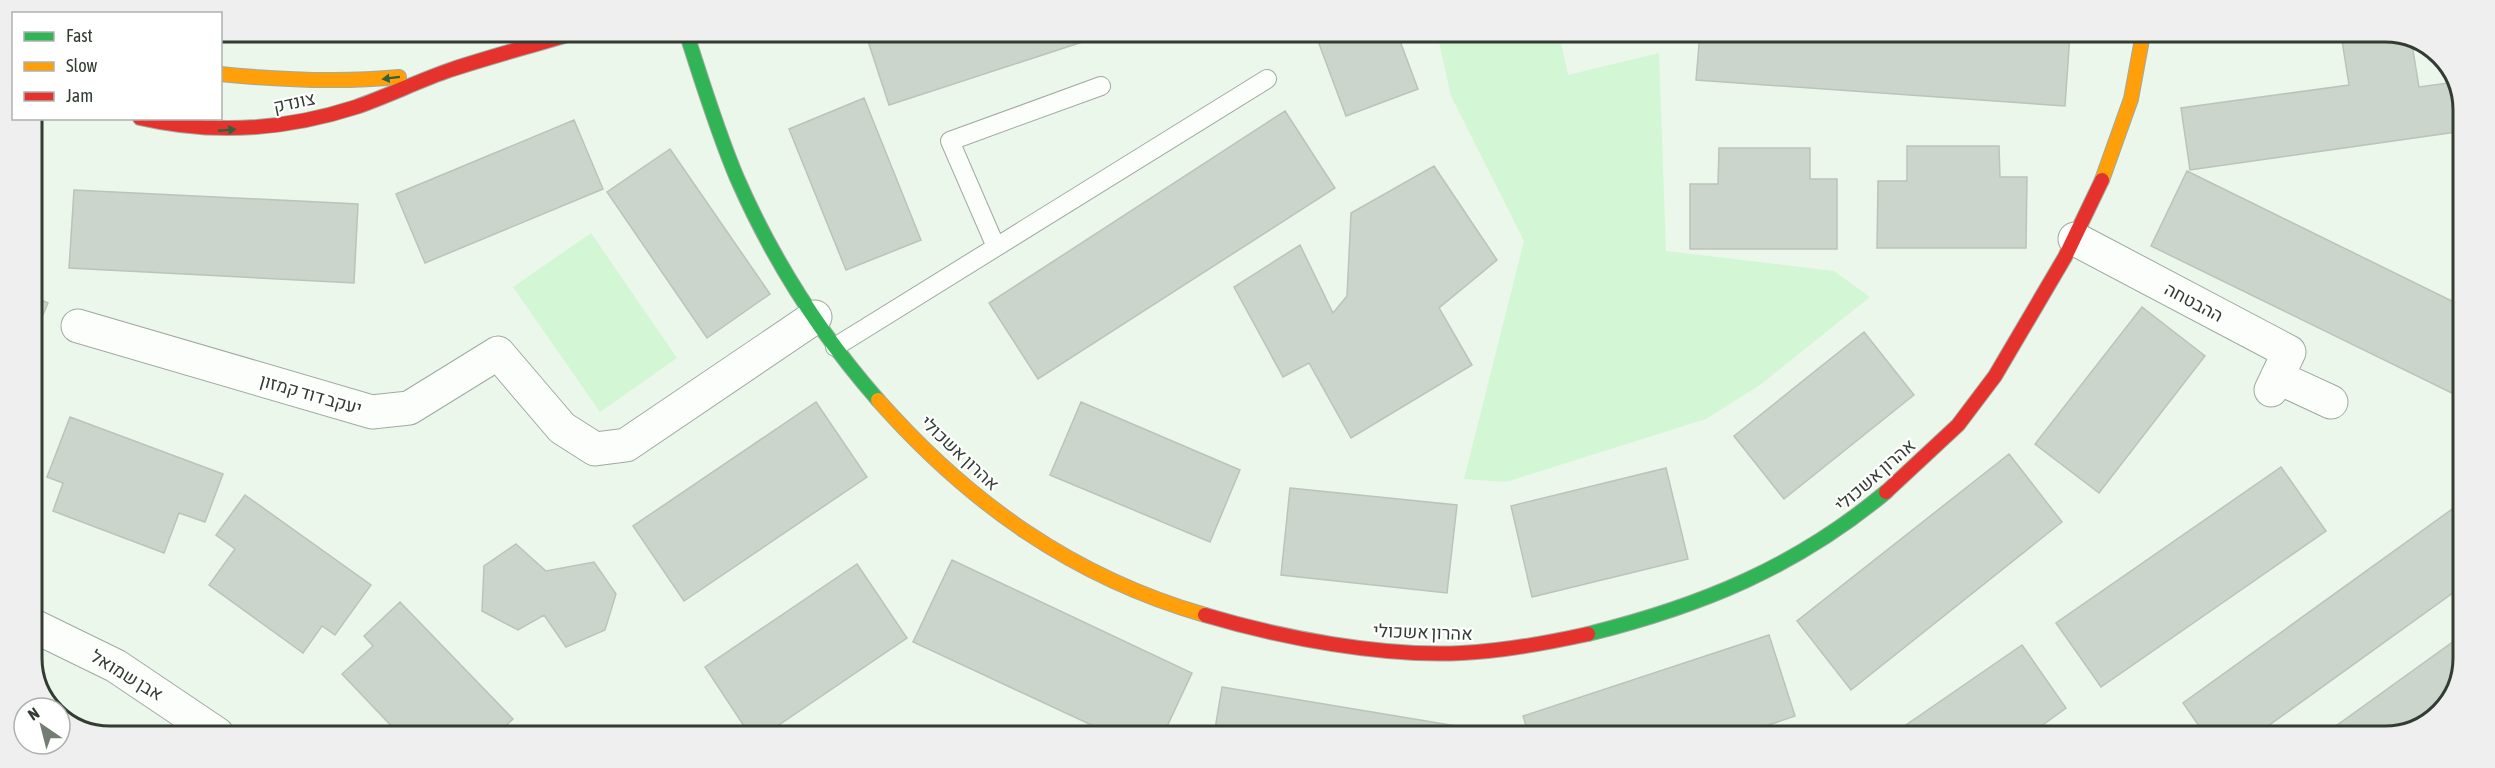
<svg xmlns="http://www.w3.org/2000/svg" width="2495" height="768" viewBox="0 0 2495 768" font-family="'Asap Condensed',Heebo,sans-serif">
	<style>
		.green { fill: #d3f6d4 }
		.building { fill: #cbd5cc; stroke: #bac4bb; stroke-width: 1.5 }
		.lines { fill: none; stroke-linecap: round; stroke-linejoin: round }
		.lane-casing { stroke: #a1a9a1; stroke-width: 20 }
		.street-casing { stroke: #a1a9a1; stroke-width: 35 }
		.fast-casing { stroke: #a1a9a1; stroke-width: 16 }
		.slow-casing { stroke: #a1a9a1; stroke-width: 16 }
		.jam-casing { stroke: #a1a9a1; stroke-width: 16 }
		.lane { stroke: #fcfefc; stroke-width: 18 }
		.street { stroke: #fcfefc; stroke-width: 33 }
		.fast { stroke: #30b455; stroke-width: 14 }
		.slow { stroke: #ff9f0a; stroke-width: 14 }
		.jam { stroke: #e5322d; stroke-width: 14 }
		.oneway { fill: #32603d }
		.labels { text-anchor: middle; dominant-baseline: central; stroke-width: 4.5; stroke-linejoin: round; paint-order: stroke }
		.street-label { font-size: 18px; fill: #333c33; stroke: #fff }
		.rim { fill: none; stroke: #333c33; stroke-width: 3 }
	</style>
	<rect width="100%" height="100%" fill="#ebf7eb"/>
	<path class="green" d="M1437 33H1559L1568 75 1659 53 1666 251 1834 271 1870 297 1760 385 1706 419 1506 482 1464 479 1524 241 1451 96Z
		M591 233 677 358 600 412 513 287Z"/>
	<path class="building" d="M865 32 1110 33 889 105Z
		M1315 33H1397L1418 89 1346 116Z
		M1585 33H1635L1587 41Z
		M1700 33 2070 34 2065 106 1696 80Z
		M2237 34H2274L2238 39Z
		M2341 34H2405L2411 38 2419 87 2455 82 2463 105V131L2190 170 2181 108 2349 85Z
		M864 98 921 240 846 270 789 129Z
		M1285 111 1335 188 1038 379 989 303Z
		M574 120 603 189 425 263 396 194Z
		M1907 146H1999L2000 177H2027L2026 248H1877L1878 181H1907Z
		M1719 148H1810V179H1837V249H1690V184H1718Z
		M670 149 770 294 707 338 607 192Z
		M1434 166 1497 260 1439 308 1472 365 1351 438 1309 363 1283 377 1234 287 1300 245 1333 313 1347 296 1351 213Z
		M2187 171 2462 306V398L2151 246Z
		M74 190 358 204 354 283 69 268Z
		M32 296 48 303 32 341Z
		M2142 307 2205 356 2099 493 2035 444Z
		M1864 332 1914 395 1784 499 1734 436Z
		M816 402 867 477 684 601 633 526Z
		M1081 402 1240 470 1210 542 1050 475Z
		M70 417 223 474 205 522 179 513 164 553 53 511 63 483 47 477Z
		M2009 454 2062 522 1851 690 1797 621Z
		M2281 467 2326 531 2101 687 2056 623Z
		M1666 468 1688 559 1532 597 1511 506Z
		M1290 488 1457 505 1447 593 1281 575Z
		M245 495 371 585 335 635 322 626 303 653 209 585 235 549 216 535Z
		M2462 502 2461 587 2254 736H2206L2183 703Z
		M516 544 546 571 594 562 616 594 605 630 566 647 544 615 518 630 482 611 484 566Z
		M952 560 1192 673 1163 735H1113L913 642Z
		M857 564 907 638 764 735H750L705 667Z
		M400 602 513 719 497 734H399L342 674 373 646 364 636Z
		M1769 635 1795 716 1736 736 1529 735 1523 716Z
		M2461 636V678L2433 720 2385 736H2322Z
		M2022 645 2066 708 2040 727 2026 736H1890Z
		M1222 687 1493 732 1492 735H1214Z
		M2144 726 2152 736H2131Z
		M100 730V734H90L85 731Z"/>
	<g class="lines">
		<g class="lane-casing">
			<path id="lane" d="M996 247 950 141 1101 86
				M835 347 1267 79"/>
		</g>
		<g class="street-casing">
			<path id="street" d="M2075 239 2289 352 2271 390
				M78 326 372 412 409 408 498 353 562 428 595 449 626 445 815 317
				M2277 377 2331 402
				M32 625 116 666 217 734"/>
		</g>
		<g class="fast-casing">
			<path id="fast" d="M686 32C702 81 717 131 737 178 772 258 821 335 878 400
				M1588 634C1701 606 1796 567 1886 492"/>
		</g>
		<g class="slow-casing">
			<path id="slow" d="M220 74C280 80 339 83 399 77
				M2102 180 2131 99 2143 34
				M878 400C969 503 1073 577 1205 615"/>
		</g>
		<g class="jam-casing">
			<path id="jam" d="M140 118C213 135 285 130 356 107 388 96 418 81 450 70 492 56 535 45 577 32
				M1886 492 1958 425 1995 376 2065 257 2102 180
				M1205 615C1282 638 1382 657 1462 653 1504 651 1547 643 1588 634"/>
		</g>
		<use href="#lane" class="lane"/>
		<use href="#street" class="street"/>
		<use href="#fast" class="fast"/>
		<use href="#slow" class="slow"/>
		<use href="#jam" class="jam"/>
	</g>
	<defs><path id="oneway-solid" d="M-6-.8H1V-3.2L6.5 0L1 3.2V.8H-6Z" transform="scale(1.5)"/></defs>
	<g class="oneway">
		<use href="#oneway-solid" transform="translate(391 78) rotate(173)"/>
		<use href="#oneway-solid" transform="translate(227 130) rotate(-5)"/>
	</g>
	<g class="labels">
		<g class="street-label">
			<text transform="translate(294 102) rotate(-12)">צונדק</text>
			<text transform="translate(2194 302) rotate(28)">ההבטחה</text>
			<text transform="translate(311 394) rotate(16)">יעקב דוד קמזון</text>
			<text transform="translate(960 453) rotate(43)">אהרון אשכולי</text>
			<text transform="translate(1875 475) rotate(-41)">אהרון אשכולי</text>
			<text transform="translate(1423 632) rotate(2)">אהרון אשכולי</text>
			<text transform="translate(127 675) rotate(31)">אבן שמואל</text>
		</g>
	</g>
	<path d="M0 0H2495V768H0ZM110 42H2385A68 68 0 0 1 2453 110V658A68 68 0 0 1 2385 726H110A68 68 0 0 1 42 658V110A68 68 0 0 1 110 42Z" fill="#efefef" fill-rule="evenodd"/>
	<path class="rim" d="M110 42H2385A68 68 0 0 1 2453 110V658A68 68 0 0 1 2385 726H110A68 68 0 0 1 42 658V110A68 68 0 0 1 110 42Z"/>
	<rect x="12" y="12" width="210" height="108" fill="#ffffff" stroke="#adb1ad" stroke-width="1.5"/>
	<rect x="24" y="32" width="30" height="9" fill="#30b455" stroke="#adb1ad" stroke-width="1.5"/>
	<text x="66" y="42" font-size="18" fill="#333c33">Fast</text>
	<rect x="24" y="62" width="30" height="9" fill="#ff9f0a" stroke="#adb1ad" stroke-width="1.5"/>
	<text x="66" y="72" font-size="18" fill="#333c33">Slow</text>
	<rect x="24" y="92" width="30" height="9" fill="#e5322d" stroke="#adb1ad" stroke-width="1.5"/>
	<text x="66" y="102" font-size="18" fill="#333c33">Jam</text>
	<g transform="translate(42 726) rotate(325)"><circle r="28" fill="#ffffff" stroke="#adb1ad" stroke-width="1.5"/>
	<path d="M0-4.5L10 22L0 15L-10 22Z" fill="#737d73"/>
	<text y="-9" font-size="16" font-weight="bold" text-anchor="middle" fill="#333c33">N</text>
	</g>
</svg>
